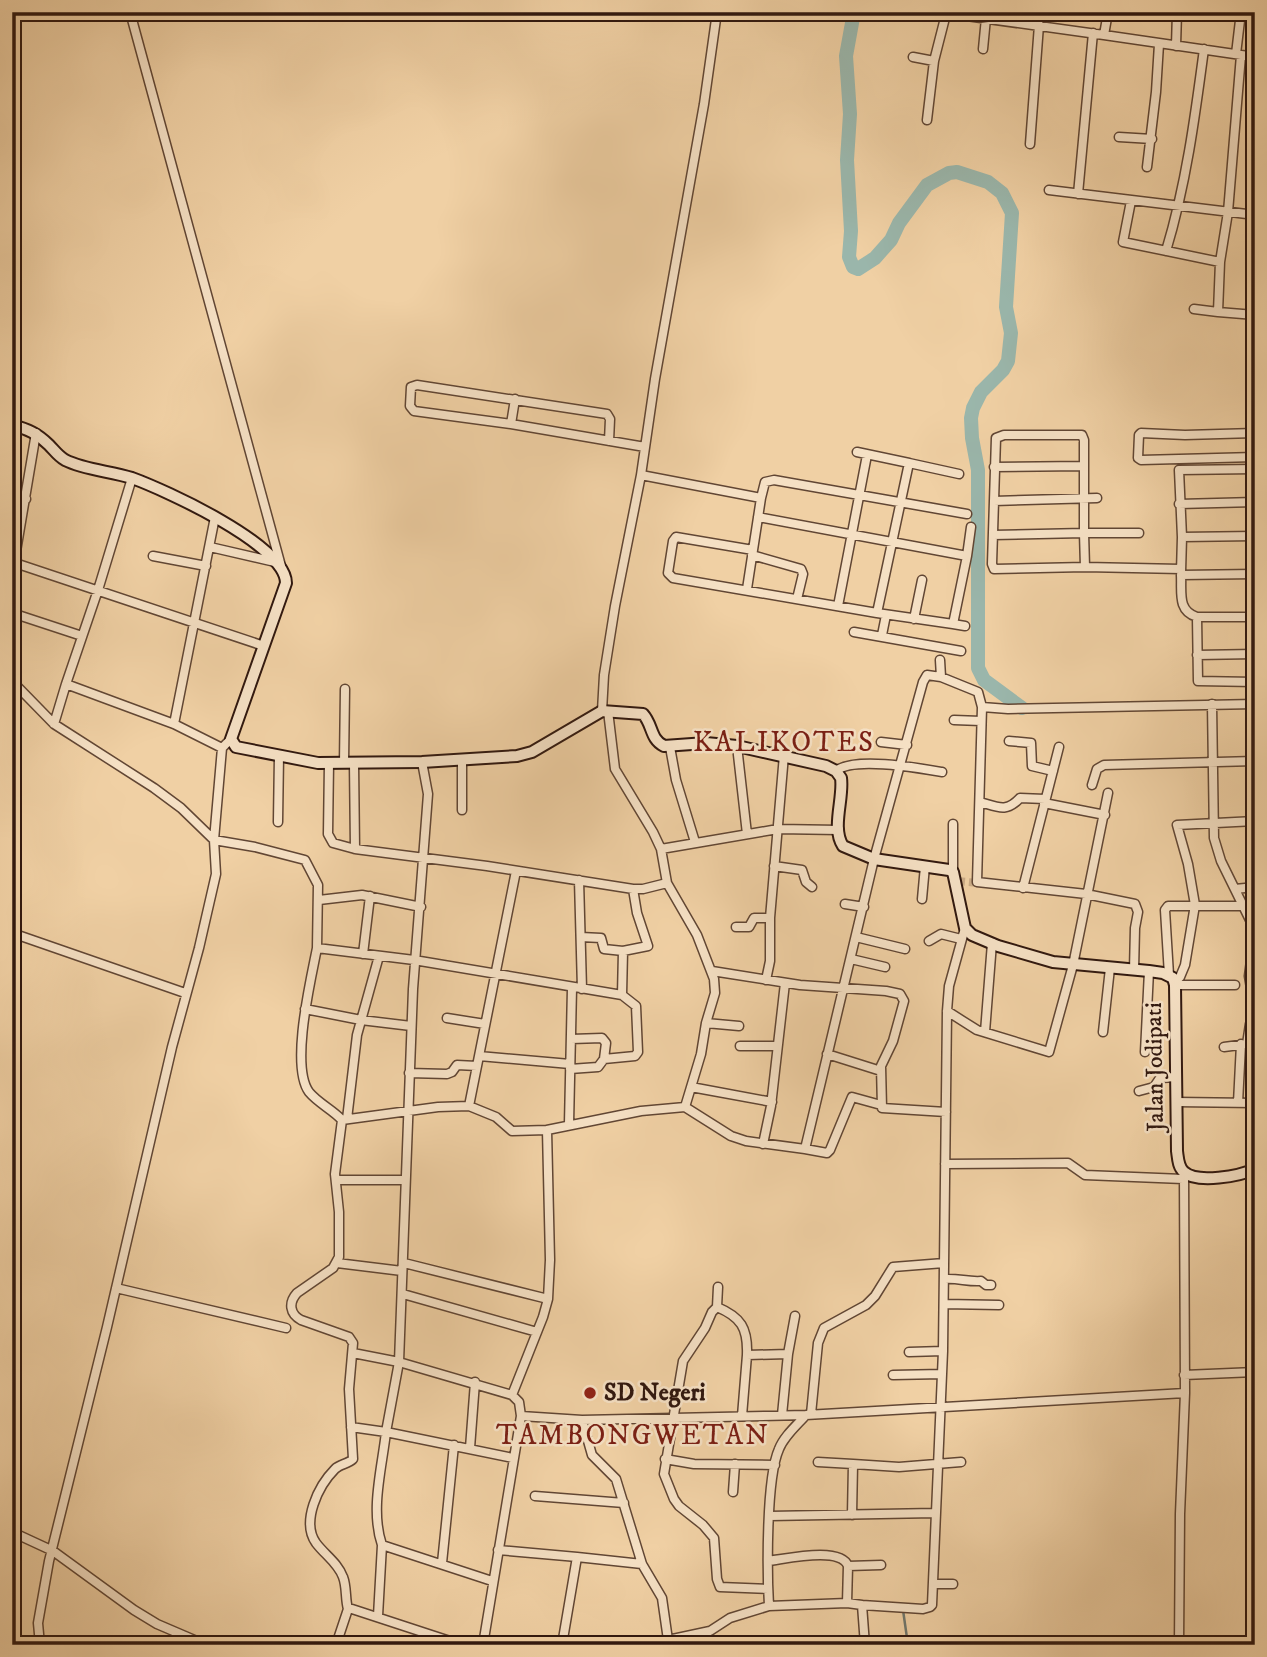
<svg xmlns="http://www.w3.org/2000/svg" width="1267" height="1657" viewBox="0 0 1267 1657" font-family="'IM FELL DW Pica',serif">
	<style>
		.lines { fill: none; stroke-linecap: round; stroke-linejoin: round }
		.stream { stroke: #70776d; stroke-width: 2.5 }
		.river { stroke: #9ab6ab; stroke-width: 14 }
		.street-tunnel { stroke: #caab86; stroke-width: 8; stroke-dasharray: 8 4; stroke-linecap: butt }
		.street-casing { stroke: #614634; stroke-width: 11 }
		.secondary-casing { stroke: #31180f; stroke-width: 14 }
		.street { stroke: #f5e0c4; stroke-width: 8 }
		.secondary { stroke: #f5e0c4; stroke-width: 10 }
		.poi-dot { fill: #8f2418; stroke: #f5e0c4; stroke-width: 2.5 }
		.labels { text-anchor: middle; dominant-baseline: central; stroke-width: 5; stroke-linejoin: round; paint-order: stroke }
		.street-label { font-size: 24px; fill: #31180f; stroke: #f5e0c4 }
		.poi-label { font-size: 24px; font-weight: bold; fill: #31180f; stroke: #f5e0c4; text-anchor: start }
		.quarter-label { font-size: 28px; letter-spacing: 2px; fill: #7a1f14; stroke: #f5e0c4 }
	</style>
	<rect width="100%" height="100%" fill="#f0d0a4"/>
	<filter id="stains"><feTurbulence type="fractalNoise" baseFrequency=".00286" numOctaves="4"/><feColorMatrix values="0 0 0 0 .2 0 0 0 0 .09 0 0 0 0 .02 0 0 0 .5 -.17"/></filter>
	<radialGradient id="worn" r=".72"><stop offset=".6" stop-color="#630" stop-opacity="0"/><stop offset="1" stop-color="#630" stop-opacity=".3"/></radialGradient>
	<g class="lines">
		<path class="stream" d="M903 1610 908 1645"/>
		<path class="river" d="M854 12 846 56 850 114 847 160 851 231 849 257 853 267 858 269 875 258 891 240 899 223 927 185 949 173 957 172 988 182 1002 193 1012 213 1006 307 1011 333 1008 361 1003 370 981 392 973 408 971 418 972 438 978 470V668L984 680 1022 708"/>
		<path class="street-tunnel" d="M957 881 978 883"/>
		<g class="street-casing">
			<path id="street" d="M130 12 281 566
				M938 12 1104 35
				M1108 12 1104 35 1255 57
				M1176 46 1177 12
				M983 49 986 18
				M1236 54 1241 12
				M1241 55 1228 212 1220 262 1218 312 1255 315
				M913 57 934 61
				M927 120 934 61 946 14
				M1119 137 1152 139
				M1030 144 1039 25
				M1147 167 1156 92 1159 44
				M1049 190 1255 215
				M1078 194 1093 33
				M1131 201 1123 242 1220 262
				M1166 251C1186 185 1195 117 1204 49
				M1194 309 1218 312
				M511 424 515 399
				M1255 433 1185 435 1141 433 1139 435 1138 458 1141 460 1255 457
				M609 441 610 419 607 414 417 385 411 387 410 406 414 411 511 424 645 447
				M909 463 959 474
				M994 467 1083 466
				M641 475 761 498 747 589
				M132 478 98 590 66 684 174 724 222 748
				M12 496 26 499
				M761 498 765 482 774 480 967 514
				M994 501 1097 498
				M1179 504 1255 502
				M758 517 967 556 953 624 877 613
				M1139 533H1084V440L1082 435H1004L996 438 992 564 994 569 1085 567 1181 569
				M993 535 1084 533 1085 567
				M1182 537 1255 536
				M210 547 275 562
				M753 550 676 537 673 541 668 573 673 578 877 613 909 463 857 452
				M752 555 801 569 803 574 797 599
				M153 556 206 566
				M967 556 971 527
				M12 562 264 646
				M1181 572 1182 537 1179 470 1255 469
				M1255 574 1181 575C1182 592 1177 611 1197 617H1255
				M12 575 36 433
				M838 606 867 455
				M12 613 82 636
				M1197 617 1198 681 1255 682
				M914 619 922 580
				M953 624 965 626
				M854 632 961 651
				M882 635 886 615
				M1197 655 1255 654
				M941 677 978 692 982 707
				M12 681 54 724 154 788 181 808 214 840 255 847 305 860 318 885 317 948
				M1212 704 1214 838 1221 861 1251 922 1252 953 1249 976 1255 1012
				M602 711 604 675 615 606 641 475 655 379 704 104 717 12
				M608 711 615 769 653 832 661 849 667 883 697 935 714 979 715 993 706 1023 701 1054 685 1107 731 1136 746 1141 805 1149 874 859 923 682 927 675 941 677 940 660
				M954 720 981 721
				M54 724 66 684
				M174 724 215 517
				M1009 741 1031 743 1032 766 1053 771
				M881 742 907 745
				M737 746 747 834
				M670 747 676 780 695 842
				M462 759V810
				M422 762 428 794 413 989 399 1362 512 1395 519 1402 521 1416
				M329 763 328 834 333 843 355 849 487 866 633 889H643L667 883
				M344 763 345 689
				M354 763 355 849
				M836 771C854 756 919 768 942 772
				M1092 785 1097 769 1104 765 1255 761
				M980 802C998 807 1006 813 1020 798L1045 799
				M1044 803 1105 815
				M278 822 279 755
				M953 824V872
				M661 849 778 829 839 830
				M774 866 802 870 806 882 812 887
				M579 880 582 989
				M1023 888 1059 747
				M1235 889 1255 887
				M922 899 925 866
				M319 900 362 895 421 907
				M845 904 864 907
				M736 927H749L754 918H770
				M12 933 185 993
				M581 937 601 938 604 949 623 951
				M856 937 905 949
				M929 941 941 934 961 939
				M363 954 370 896
				M851 959 885 967
				M1134 970 1135 928 1138 912 1135 904 1086 894 977 882 982 707 1008 709 1255 704
				M712 971 800 985 886 991 900 994 904 1001 893 1041 881 1066 882 1108 946 1112
				M1169 975 1165 910 1168 906H1245
				M766 980 770 961V918L784 755
				M1175 982 1180 977 1185 965 1195 905 1188 864 1177 825 1255 821
				M1175 985H1235
				M305 1009 361 1020 411 1026
				M947 1011 977 1030 1049 1052 1073 965 1108 793
				M447 1018 485 1024
				M706 1023 739 1026
				M985 1032 992 943
				M1103 1032 1110 968
				M571 1039 602 1038 606 1043 604 1059
				M740 1046H777
				M1224 1047 1247 1044 1250 1024 1255 1019
				M1145 1052 1149 971
				M827 1054 881 1071
				M479 1056 570 1064
				M570 1069 598 1067 604 1059 635 1056 638 1052 636 1006 622 995 623 951 648 946 637 913 633 889
				M409 1073 447 1074 452 1072 457 1065 477 1066
				M691 1087 772 1102
				M1139 1091 1154 1087 1160 1078 1176 1077
				M1176 1102 1255 1103
				M1238 1103 1241 1044
				M469 1106 496 1117 512 1131 547 1130
				M347 1119 357 1035 379 956
				M342 1120 438 1107 469 1106 516 871
				M569 1124 572 988
				M763 1144 771 1106 785 983
				M805 1149 827 1153 830 1150 852 1097 881 1105
				M945 1164 1068 1163 1085 1175 1183 1179
				M336 1180H404
				M337 1263 402 1271
				M404 1263 548 1299 550 1260 547 1130 641 1111 685 1107
				M945 1279C958 1278 968 1282 981 1281L986 1285H991
				M718 1287 717 1307 712 1312 705 1328 683 1361 664 1474 674 1499 679 1506 703 1525 714 1538 717 1579 720 1587 768 1589
				M116 1288 286 1328
				M403 1294 537 1332
				M944 1304 999 1305
				M717 1307C741 1317 748 1328 747 1355
				M909 1352 943 1351
				M893 1375 942 1374
				M1184 1375 1255 1372
				M512 1395 543 1317 548 1299
				M811 1414 818 1343 824 1328 866 1305 875 1296 893 1267 944 1263
				M782 1415 788 1354 795 1316
				M742 1416 747 1355 788 1354
				M582 1420 592 1455 616 1479 642 1564 662 1598 668 1640
				M351 1427 386 1432 399 1362 353 1353
				M470 1448 475 1382
				M665 1459 694 1464 775 1465
				M818 1462 853 1464
				M733 1492 735 1464
				M535 1496 624 1503
				M852 1515 853 1464 899 1467 961 1462
				M770 1516 935 1513
				M12 1532 53 1551 134 1610 157 1624 206 1645
				M498 1550 577 1557 562 1645
				M577 1557 642 1564
				M768 1561C786 1559 841 1546 848 1566L847 1603
				M442 1563 454 1445
				M848 1566 881 1565
				M492 1581 382 1545C370 1510 382 1468 386 1432L513 1458
				M934 1584H953
				M862 1605 923 1609 930 1607 932 1605 943 1351 947 1011 949 986 965 928
				M769 1606 847 1603 862 1605 865 1645
				M348 1609C345 1599 347 1587 343 1577 338 1563 325 1555 316 1543 301 1522 318 1486 335 1469 340 1464 348 1464 353 1459L349 1389 353 1343 349 1337 301 1320C290 1314 288 1303 297 1293L333 1268 339 1257V1212L335 1174 342 1120C333 1110 318 1103 309 1092 290 1066 311 979 317 948L414 960 622 995
				M378 1616 382 1545
				M40 1645 38 1623 49 1561 107 1327 172 1047 199 948 216 874 214 840 222 748 231 739
				M172 1645 177 1633
				M336 1645 348 1609H352L462 1645
				M483 1645 521 1416 582 1420 806 1415
				M667 1645 668 1640 710 1631 730 1618 769 1606C767 1572 766 1478 779 1449 784 1436 797 1425 806 1415L1185 1393 1184 1173
				M1179 1645 1180 1514 1185 1393"/>
		</g>
		<g class="secondary-casing">
			<path id="secondary" d="M12 425C28 429 38 434 49 445 54 450 58 456 65 460 85 470 110 471 132 478 165 490 286 545 286 583L231 739 236 747 318 763 422 762 517 756 532 752 602 711 643 714C653 725 650 739 664 746L706 743 737 746 826 766 836 771 841 778C844 798 831 828 843 846L874 859 949 870 953 872 965 928 972 935 998 946 1053 962 1149 971 1163 973 1173 978 1175 985 1177 1151C1178 1158 1178 1167 1184 1172 1197 1184 1240 1176 1255 1169"/>
		</g>
		<use href="#street" class="street"/>
		<use href="#secondary" class="secondary"/>
	</g>
	<circle class="poi-dot" cx="590" cy="1393" r="7"/>
	<g class="labels">
		<g class="street-label">
			<text transform="translate(1155 1067) rotate(-91)">Jalan Jodipati</text>
		</g>
		<g class="poi-label">
			<text x="604" y="1393">SD Negeri</text>
		</g>
		<g class="quarter-label">
			<text x="784" y="742">KALIKOTES</text>
			<text x="633" y="1435">TAMBONGWETAN</text>
		</g>
	</g>
	<rect width="1267" height="1657" fill="none" stroke="#f0d0a4" stroke-width="42"/>
	<rect x="14" y="14" width="1239" height="1629" fill="none" stroke="#31180f" stroke-width="3.5"/>
	<rect x="21" y="21" width="1225" height="1615" fill="none" stroke="#31180f" stroke-width="2"/>
	<rect width="100%" height="100%" filter="url(#stains)"/>
	<rect width="100%" height="100%" fill="url(#worn)"/>
</svg>
